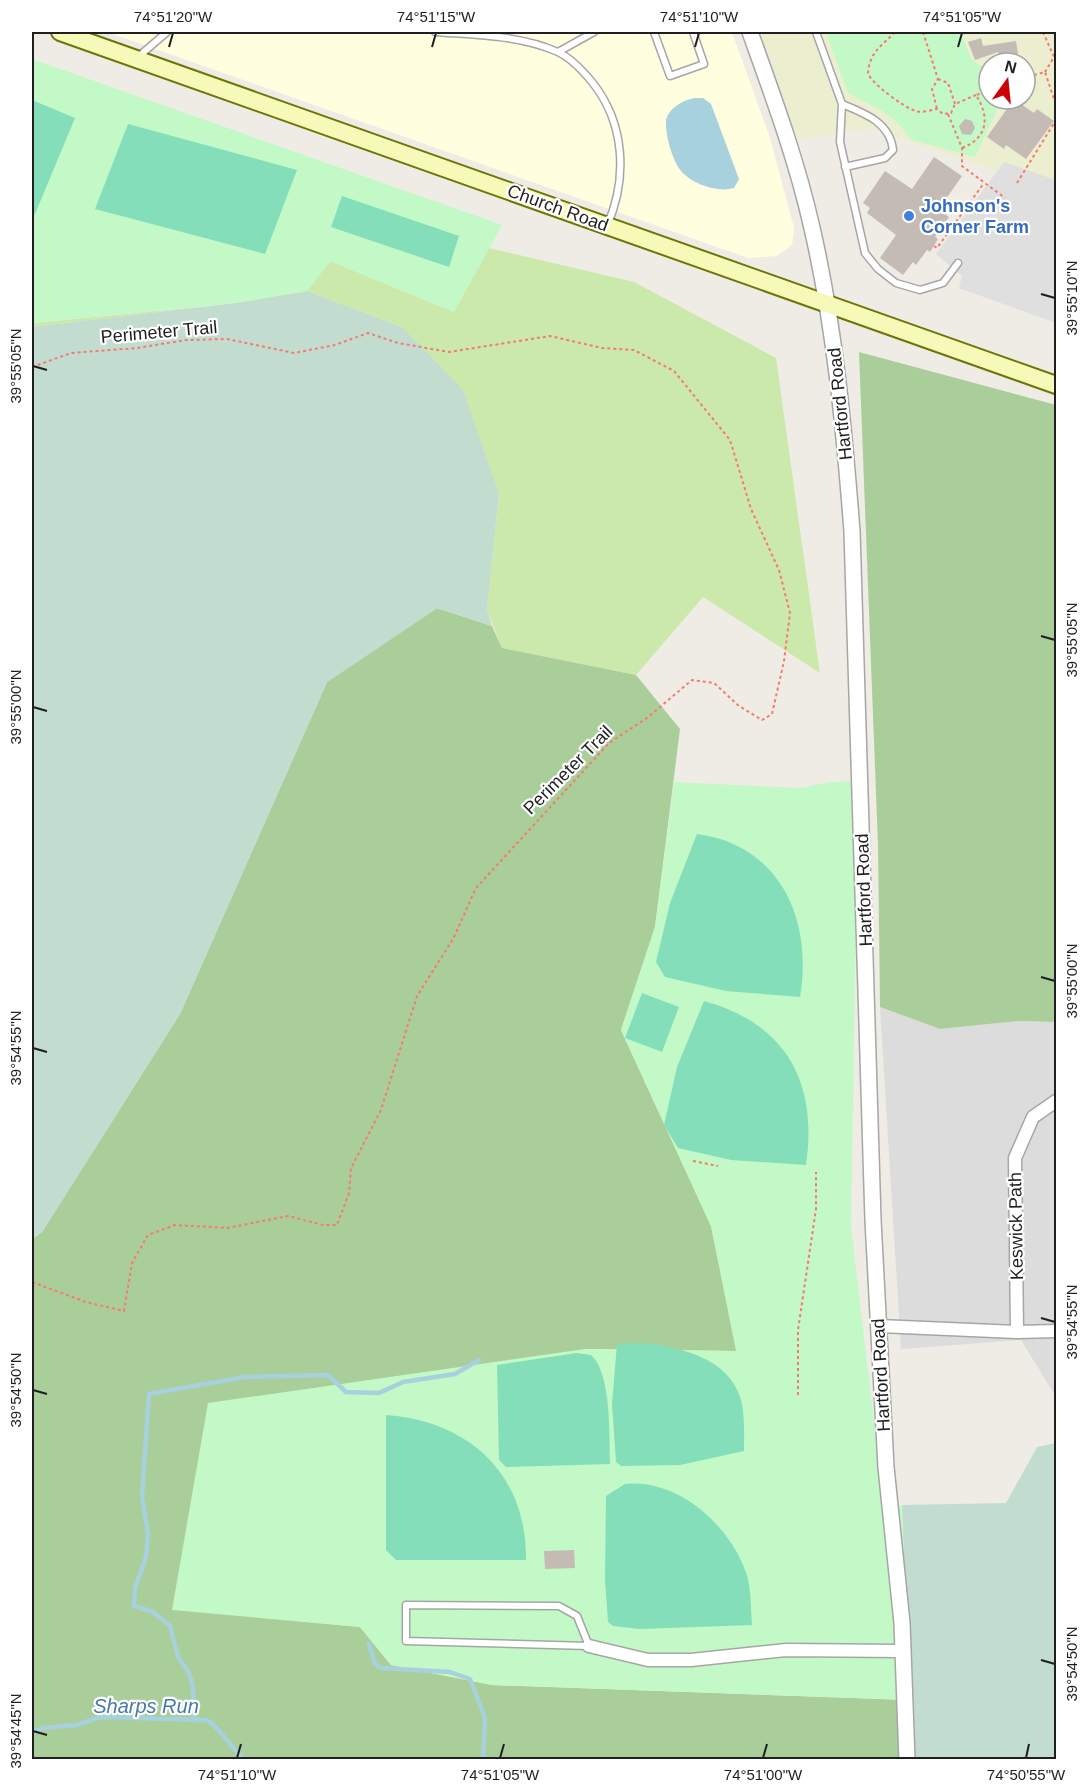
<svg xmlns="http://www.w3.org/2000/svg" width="1088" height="1791" viewBox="0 0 1088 1791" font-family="Helvetica,sans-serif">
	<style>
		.residential { fill: #dddcdc }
		.education { fill: #fffedf }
		.farmland { fill: #eceed0; fill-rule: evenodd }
		.grass { fill: #cbe9ab }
		.forest { fill: #aace9a }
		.wetland { fill: #c2ddd0 }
		.park { fill: #c2f9c6 }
		.pitch { fill: #84deb9 }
		.parking { fill: #dfdfdf }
		.water { fill: #a6d1dd }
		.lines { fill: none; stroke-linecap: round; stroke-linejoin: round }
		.stream { stroke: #a6d1dd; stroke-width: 4.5 }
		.building { fill: #c4bbb4 }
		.service-casing { stroke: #a6a6a6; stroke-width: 9 }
		.minor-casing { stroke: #a6a6a6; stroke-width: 15 }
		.tertiary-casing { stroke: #a6a6a6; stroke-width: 18 }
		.secondary-casing { stroke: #6c7606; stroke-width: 20 }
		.path { stroke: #f9786d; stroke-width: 2; stroke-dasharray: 3 3; stroke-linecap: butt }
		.service { stroke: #fff; stroke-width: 6 }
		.minor { stroke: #fff; stroke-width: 12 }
		.tertiary { stroke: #fff; stroke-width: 15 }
		.secondary { stroke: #f7f9b9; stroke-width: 16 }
		.ticks { fill: none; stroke: #1f1f1f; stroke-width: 2 }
		.shop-dot { fill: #3f7fe0; stroke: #fff; stroke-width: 2 }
		.labels { text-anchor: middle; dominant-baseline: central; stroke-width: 4.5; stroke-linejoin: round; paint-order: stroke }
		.shop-label { font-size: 18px; font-weight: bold; fill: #366cbe; stroke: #fff; text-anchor: start }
		.street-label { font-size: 18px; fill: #1f1f1f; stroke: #fff }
		.water-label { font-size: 20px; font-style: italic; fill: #487aa6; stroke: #fff }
		.neatline { fill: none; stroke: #1f1f1f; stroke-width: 2 }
		.ticks-label { font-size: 15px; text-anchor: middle; fill: #1f1f1f }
	</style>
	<rect width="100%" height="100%" fill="#efece5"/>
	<path class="residential" d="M880 1007 940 1029 1019 1021 1056 1022V1397L1021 1340 901 1349Z"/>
	<path class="education" d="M107 32H732L770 138 794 228 792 245 777 256 748 258Z"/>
	<path class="farmland" d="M749 32H1056V190L869 128 784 142ZM989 63H1025V99H989Z"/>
	<path class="grass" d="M489 248 634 282 776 358 820 673 703 597 636 675 502 648 487 610 499 494 402 327 307 291 330 261 454 312Z
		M209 306 32 327V323Z"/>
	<path class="forest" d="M859 352 1056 405V1022L1019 1021 940 1029 880 1007 878 845Z
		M437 608 492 626 502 648 636 675 680 729 655 927 621 1030 711 1226 737 1351 585 1349 172 1609 360 1627 391 1665 492 1685 908 1700 911 1759 32 1760V1239L42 1232 180 1014 327 682Z"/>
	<path class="wetland" d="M307 291 402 327 463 390 499 494 487 610 492 626 437 608 327 682 180 1014 42 1232 32 1239V327L235 303Z
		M1056 1443V1759H911L902 1505 1006 1503 1037 1447Z"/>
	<path class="park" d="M826 32H960L972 60 982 67 989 79V99L1001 101 975 157 912 140 896 121 881 110 848 93Z
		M32 59 502 225 454 312 330 261 307 291 235 303 32 323Z
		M858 781 851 1227 884 1506 902 1505 908 1700 492 1685 391 1665 360 1627 172 1610 208 1403 585 1349 736 1351 711 1226 621 1030 655 927 674 782 800 788 831 782Z"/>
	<path class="pitch" d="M32 100 75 118 35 214 32 213Z
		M128 124 297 170 265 254 95 209Z
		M342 196 459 236 449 267 331 227Z
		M697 834C781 845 813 921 800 997L726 991 665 977 656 962 670 903Z
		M642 993 679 1007 662 1052 625 1038Z
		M704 1001C787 1024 818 1083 806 1165L731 1160 678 1148 664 1125 677 1067Z
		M642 1343C679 1347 729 1357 741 1400 745 1416 744 1434 744 1451L680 1465 621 1466 616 1462 612 1404 617 1344Z
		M577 1353 591 1355C612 1374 609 1437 610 1464L506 1467 499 1460 497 1365Z
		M386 1415C469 1421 527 1474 526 1560H396L386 1550Z
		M625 1484C680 1478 734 1529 748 1579 751 1594 751 1610 752 1625L640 1629 613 1626 608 1622 605 1579 606 1496Z"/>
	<path class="parking" d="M1004 162 1056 180V323L959 288 962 276 936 254Z"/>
	<path class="water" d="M695 98H703L711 104 739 179 734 188C718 193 692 184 681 171 672 160 665 134 666 120 669 108 683 100 695 98Z"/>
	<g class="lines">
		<path class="stream" d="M369 1644 375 1664 381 1668 450 1672 470 1679 485 1718 483 1760
			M194 1721 193 1686 189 1673 178 1657 170 1626 153 1612 134 1606 135 1588 146 1557 148 1534 142 1496 149 1394 245 1377 328 1375 346 1392 379 1393 403 1382 455 1374 479 1360
			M32 1732 43 1728 77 1725 100 1717 206 1720 213 1724 244 1760"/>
	</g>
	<path class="building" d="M981 38 983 46 1016 41 1018 54 999 57 998 52 975 60 968 42Z
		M1014 99 1034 113 1037 109 1054 121 1026 159 1006 145 1004 149 987 137Z
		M965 119 972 121 975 128 971 135 962 134 959 126Z
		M934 157 962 176 941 206 949 211 946 215 949 217 935 237 938 239 930 252 927 250 916 265 913 262 903 275 880 258 896 235 867 213 870 208 863 203 885 171 912 189Z
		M574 1550 575 1568 545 1569 544 1551Z"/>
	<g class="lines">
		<g class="service-casing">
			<path id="service" d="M435 32C475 35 520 35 558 52 571 58 583 71 592 82 625 123 628 178 607 226
				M654 32 670 76 704 64 693 32
				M816 32 842 104 840 142 865 253 878 269 896 283 920 290 943 283 958 263
				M558 52 594 32
				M138 57 167 32
				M842 104C864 113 890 122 893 150L885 158 845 167
				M406 1605 559 1606 577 1616 589 1646 406 1641Z"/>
		</g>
		<g class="minor-casing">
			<path id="minor" d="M879 1326 1017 1332 1056 1331
				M1017 1332 1015 1158 1033 1117 1056 1101
				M589 1646 648 1660H691L786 1650 903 1651"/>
		</g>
		<g class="tertiary-casing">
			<path id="tertiary" d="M750 32C773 96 797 161 812 228 835 328 844 429 852 531L873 1220 886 1467 902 1623 907 1760"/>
		</g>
		<g class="secondary-casing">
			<path id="secondary" d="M60 32 1056 385"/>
		</g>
		<path class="path" d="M895 32C882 46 869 52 868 74 874 85 901 105 913 110 921 114 930 110 937 109L943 114 951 113 955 104 976 95
			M923 32 938 79 932 89 937 109
			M1043 32 1054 57 1045 72
			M1034 75 1045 72 1056 105
			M938 79 948 83 955 104
			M948 114 962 148V166L1005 198
			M962 148C988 138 990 117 976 95L989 91
			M1017 183 1056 120
			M934 246 937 248 984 183
			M32 367 71 353 137 348 186 340 227 339 294 353 335 345 368 333 398 343 449 352 550 336 602 348 634 350 674 371 730 440 751 509 779 570 790 613 784 661 772 714 762 720 739 706 714 683 692 680 647 718 609 743 476 888 453 939 417 996 381 1110 351 1168 349 1193 337 1225H323L288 1216 227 1228 175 1225 148 1235 132 1263 124 1311 86 1302 32 1282
			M693 1161 718 1166
			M798 1395V1330L816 1209V1172"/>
		<use href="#service" class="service"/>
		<use href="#minor" class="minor"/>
		<use href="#tertiary" class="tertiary"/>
		<use href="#secondary" class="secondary"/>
	</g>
	<path class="ticks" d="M169 47 173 33M432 47 436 33M695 47 699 33M958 47 962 33M1041 294 1055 298M33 366 47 370M1041 636 1055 640M33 707 47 711M1041 977 1055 981M33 1048 47 1052M1041 1318 1055 1322M33 1390 47 1394M1041 1660 1055 1664M33 1731 47 1735M237 1758 241 1744M500 1758 504 1744M763 1758 767 1744M1026 1758 1029 1744"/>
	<circle class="shop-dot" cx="909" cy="216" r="6"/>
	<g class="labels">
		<g class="shop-label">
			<text x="921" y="206">Johnson's<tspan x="921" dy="21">Corner Farm</tspan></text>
		</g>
		<g class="street-label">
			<text transform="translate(558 208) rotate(20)">Church Road</text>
			<text transform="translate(159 332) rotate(-5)">Perimeter Trail</text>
			<text transform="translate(840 404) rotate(-96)">Hartford Road</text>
			<text transform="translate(568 770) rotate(-45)">Perimeter Trail</text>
			<text transform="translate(864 890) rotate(-92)">Hartford Road</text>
			<text transform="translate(1016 1226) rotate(-91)">Keswick Path</text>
			<text transform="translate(881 1375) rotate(-93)">Hartford Road</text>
		</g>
		<g class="water-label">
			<text x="146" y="1706">Sharps Run</text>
		</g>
	</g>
	<rect width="1088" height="1791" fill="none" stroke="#ffffff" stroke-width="66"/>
	<g transform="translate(1007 81) rotate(15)"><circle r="28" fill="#ffffff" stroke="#a5a5a5" stroke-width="1.5"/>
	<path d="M0-4.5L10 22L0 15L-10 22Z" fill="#cc0206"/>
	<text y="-9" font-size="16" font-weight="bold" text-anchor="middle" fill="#1f1f1f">N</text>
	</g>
	<rect x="33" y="33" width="1022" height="1725" class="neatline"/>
	<g class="ticks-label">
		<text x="173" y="22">74°51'20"W</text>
		<text x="436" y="22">74°51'15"W</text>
		<text x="699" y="22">74°51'10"W</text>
		<text x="962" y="22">74°51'05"W</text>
		<text transform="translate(1072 298) rotate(-90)" y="5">39°55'10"N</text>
		<text transform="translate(16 366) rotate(-90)" y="5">39°55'05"N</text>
		<text transform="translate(1072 640) rotate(-90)" y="5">39°55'05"N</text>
		<text transform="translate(16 707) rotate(-90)" y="5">39°55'00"N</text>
		<text transform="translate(1072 981) rotate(-90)" y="5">39°55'00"N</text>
		<text transform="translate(16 1048) rotate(-90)" y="5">39°54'55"N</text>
		<text transform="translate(1072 1322) rotate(-90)" y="5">39°54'55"N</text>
		<text transform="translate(16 1390) rotate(-90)" y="5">39°54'50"N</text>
		<text transform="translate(1072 1664) rotate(-90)" y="5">39°54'50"N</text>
		<text transform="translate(16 1731) rotate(-90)" y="5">39°54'45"N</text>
		<text x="237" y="1780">74°51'10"W</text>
		<text x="500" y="1780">74°51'05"W</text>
		<text x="763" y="1780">74°51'00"W</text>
		<text x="1026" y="1780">74°50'55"W</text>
	</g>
</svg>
